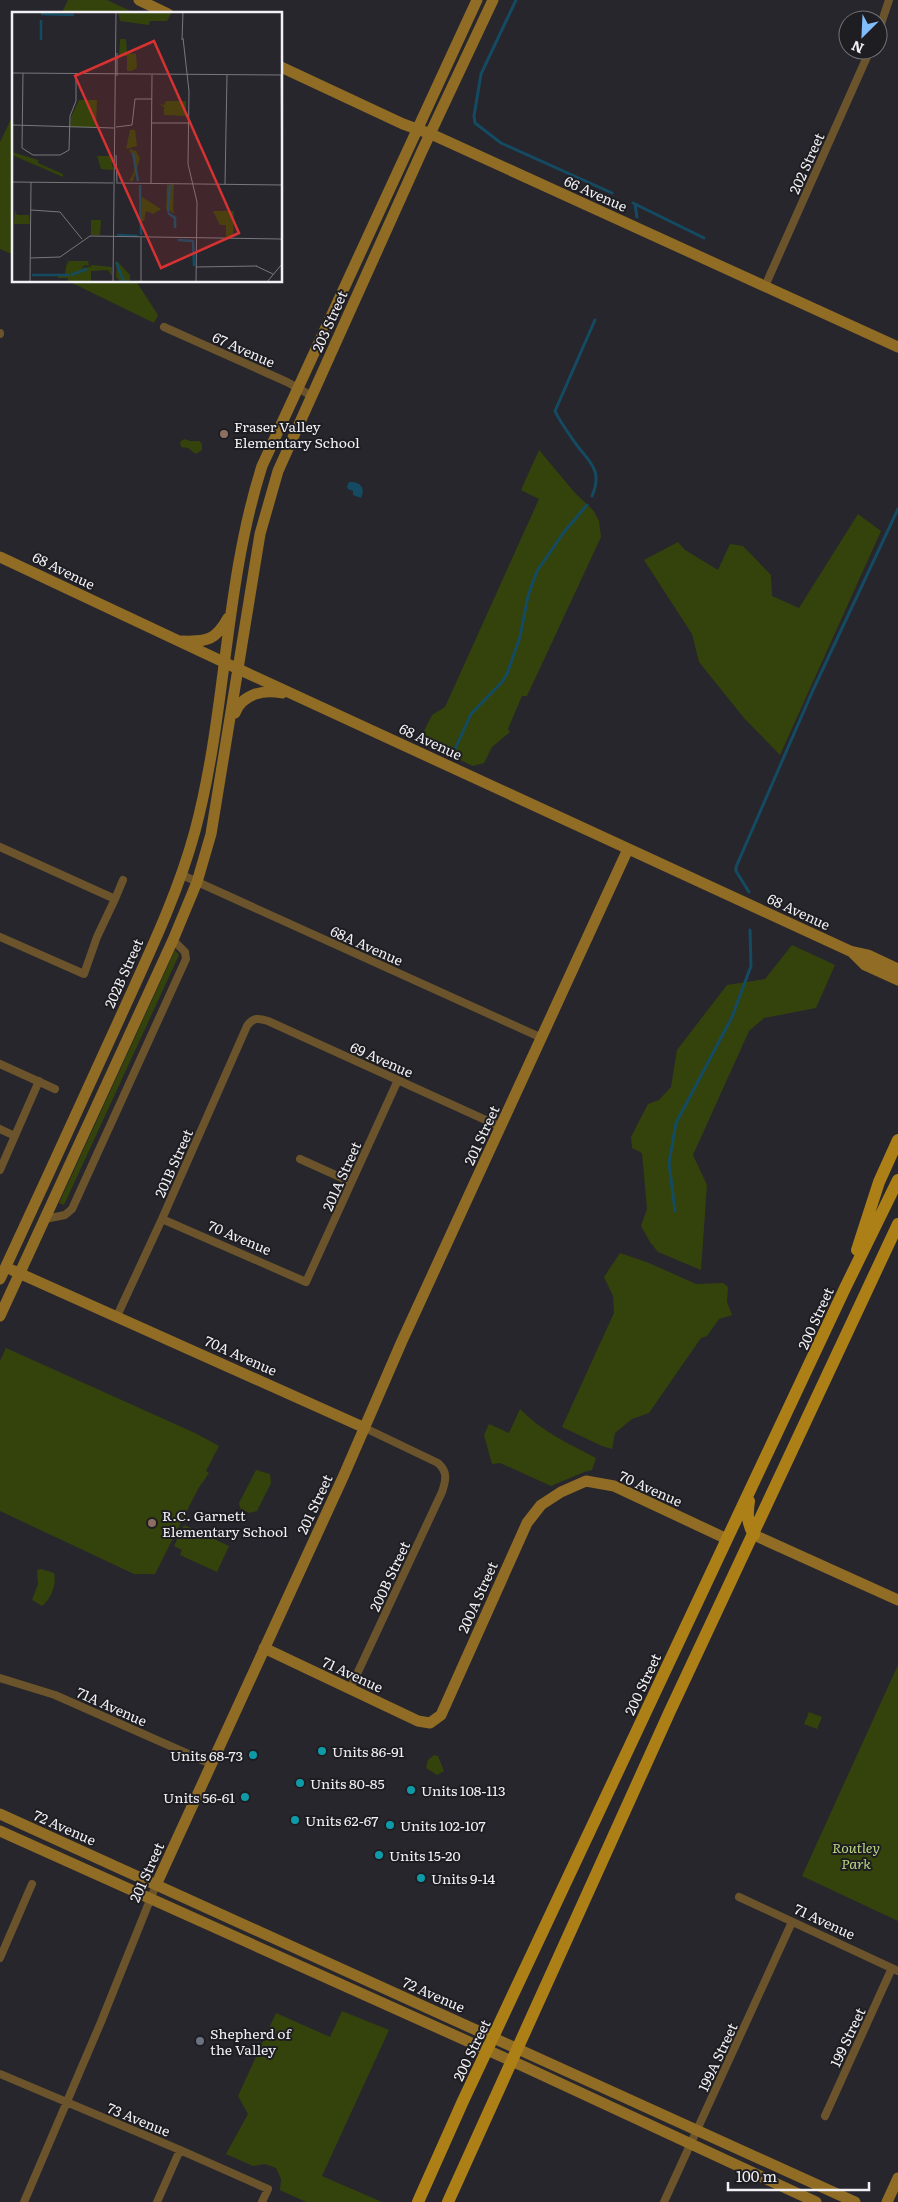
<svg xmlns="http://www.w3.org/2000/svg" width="898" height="2202" viewBox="0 0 898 2202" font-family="Literata,serif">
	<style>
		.green { fill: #34430b }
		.water { fill: #144b62 }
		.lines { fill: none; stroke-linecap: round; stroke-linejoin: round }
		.stream { stroke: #144b62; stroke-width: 3 }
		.street { stroke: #6b542b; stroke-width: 8 }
		.secondary { stroke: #906c24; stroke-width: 11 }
		.primary { stroke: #ad7f17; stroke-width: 12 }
		.education-dot { fill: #8d6e63; stroke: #1e1d22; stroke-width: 2 }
		.culture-dot { fill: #0f9aa8; stroke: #1e1d22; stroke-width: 2 }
		.worship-dot { fill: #6b7280; stroke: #1e1d22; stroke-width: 2 }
		.labels { text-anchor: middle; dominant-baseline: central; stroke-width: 4; stroke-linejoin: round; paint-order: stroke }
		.street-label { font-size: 14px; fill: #f1f0f4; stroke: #1e1d22 }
		.poi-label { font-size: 14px; fill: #f1f0f4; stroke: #1e1d22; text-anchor: start }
		.park-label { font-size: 14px; font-style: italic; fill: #bad681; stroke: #1e1d22 }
		.inset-river { fill: none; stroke: #144b62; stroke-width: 2.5 }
		.inset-road { fill: none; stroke: #78777c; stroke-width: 1 }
		.view { fill: #d73232; fill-opacity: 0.15; stroke: #d73232; stroke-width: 2.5 }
		.inset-edge { fill: none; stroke: #f1f0f4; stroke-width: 2.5 }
	</style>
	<rect width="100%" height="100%" fill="#27262c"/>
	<path class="green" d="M68 0H107L137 14H61Z
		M14 113V255L0 249V142Z
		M68 281H136L158 315 154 323Z
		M184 439 190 441H199L202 444V450L196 454 188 448 181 447 180 442Z
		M539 450 575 493 593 510 599 521 601 537 527 696H522L508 729 510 732 492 747 484 763 473 766 419 741 432 715 445 707 539 499 521 490Z
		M858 514 881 531 780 755 744 718 699 662 692 634 644 560 678 542 685 550 718 570 730 544 743 546 771 575 772 596 799 608Z
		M792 945 835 965 816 1008 764 1018 749 1031 693 1155 707 1185 701 1270 658 1252 650 1242 641 1226 647 1209 642 1153 632 1148 631 1137 648 1104 659 1100 671 1087 677 1050 727 985 765 979Z
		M175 950 179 955 64 1205 59 1203Z
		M620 1253 649 1263 696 1284 723 1283 728 1287 727 1302 732 1315 719 1319 707 1336 701 1338 649 1413 632 1419 615 1433 612 1449 602 1446 562 1427 614 1313 613 1296 604 1277Z
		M6 1348 195 1433 219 1446 206 1471 209 1473 198 1489 155 1574H134L0 1511V1361Z
		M520 1409C541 1431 569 1444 596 1458L592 1470 584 1472 551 1486 500 1463 492 1464 484 1435 489 1424 509 1433Z
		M256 1470 270 1474 271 1483 257 1511 249 1513 240 1508 239 1503Z
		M184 1525 229 1546 217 1572 180 1555 182 1550 174 1546Z
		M41 1569 54 1573C57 1584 51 1599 42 1606L32 1600 38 1584 37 1570Z
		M898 1665V1921L802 1876Z
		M809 1712 822 1717 817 1729 804 1724Z
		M434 1755 438 1756 444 1771 437 1775 426 1768 428 1760Z
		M342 2011 389 2030 322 2176 382 2202H306L280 2190 281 2179 276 2168 265 2164 253 2166 226 2154 248 2114 238 2096 276 2013 330 2037Z"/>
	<path class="water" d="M349 482C360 481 366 488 361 498L353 495V491L348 489 347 486Z"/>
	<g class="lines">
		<path class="stream" d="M516 0 481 74 474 116 475 123 501 143 612 193
			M633 203 704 238
			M635 204 637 217
			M592 496C603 470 590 463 576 444 569 434 560 422 555 411L595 320
			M455 749 471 714 502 682 507 674 520 637 528 596 537 571 564 532 587 505
			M749 892 736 871V867L813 690 898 509
			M675 1211 669 1163 676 1123 732 1017 751 966 750 930"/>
		<path class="street" d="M878 33 889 0
			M765 286 870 50
			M164 327 287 382 312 396
			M0 333V334
			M0 847 115 899 97 937 84 974 0 937
			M182 875 542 1038
			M115 899 123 880
			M0 1064 55 1089
			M0 1129 15 1136
			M300 1159 351 1182
			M0 1170 39 1081
			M45 1219 65 1215 72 1209 186 959 185 952 173 940
			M162 1219 306 1282 398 1080
			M117 1316 162 1219 247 1026C253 1017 259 1018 268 1021L501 1127
			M0 1678 55 1695 211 1764
			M350 1689 442 1492C446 1480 448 1472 438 1463L365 1428
			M739 1897 898 1971
			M0 1958 32 1884
			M0 2074 180 2150 268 2189 262 2202
			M825 2116 892 1968
			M24 2202 101 2022 156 1885
			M157 2202 180 2150
			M664 2202 792 1922"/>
		<path class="secondary" d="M139 0 168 14
			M281 67 403 124 431 134 898 347
			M0 557 249 674 850 951 868 955 898 969
			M182 641C207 642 216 640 228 618
			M235 713C242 694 264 689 282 693
			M852 952 865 965 898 980
			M12 1270 365 1428
			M0 1279C40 1193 80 1106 119 1020 147 958 177 897 195 831 227 711 224 585 262 466L477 0
			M0 1316 173 940 197 882 211 834 260 534 278 471 422 151 493 0
			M754 1535 898 1600
			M264 1648 418 1721 430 1723 441 1715 527 1523 541 1505 561 1492 586 1481 614 1486 727 1539
			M0 1814 855 2202
			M0 1831 525 2067 816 2202
			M156 1885 344 1475 402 1341 628 849
			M887 2202 898 2178"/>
		<path class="primary" d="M857 1250 879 1182 898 1140
			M749 1501C747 1514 747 1523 754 1535
			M418 2202 463 2101 727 1539 846 1286 898 1180
			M448 2202 670 1711 898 1224"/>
	</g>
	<g class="education-dot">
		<circle cx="224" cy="434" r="5"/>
		<circle cx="152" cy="1523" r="5"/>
	</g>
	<g class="culture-dot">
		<circle cx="322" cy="1751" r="5"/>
		<circle cx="253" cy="1755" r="5"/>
		<circle cx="300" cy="1783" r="5"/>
		<circle cx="411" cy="1790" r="5"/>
		<circle cx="245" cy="1797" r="5"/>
		<circle cx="295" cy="1820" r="5"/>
		<circle cx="390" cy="1825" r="5"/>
		<circle cx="379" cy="1855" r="5"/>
		<circle cx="421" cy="1878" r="5"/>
	</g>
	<circle class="worship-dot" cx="200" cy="2041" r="5"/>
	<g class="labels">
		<g class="street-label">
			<text transform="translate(806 163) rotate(-66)">202 Street</text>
			<text transform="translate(596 193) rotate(24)">66 Avenue</text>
			<text transform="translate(329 321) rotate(-66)">203 Street</text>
			<text transform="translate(244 349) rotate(24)">67 Avenue</text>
			<text transform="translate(64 570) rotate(26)">68 Avenue</text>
			<text transform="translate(431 741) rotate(25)">68 Avenue</text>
			<text transform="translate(799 911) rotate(25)">68 Avenue</text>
			<text transform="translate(367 945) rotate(24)">68A Avenue</text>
			<text transform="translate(123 973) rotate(-66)">202B Street</text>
			<text transform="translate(382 1059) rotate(24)">69 Avenue</text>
			<text transform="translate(481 1135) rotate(-65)">201 Street</text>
			<text transform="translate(173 1163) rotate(-66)">201B Street</text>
			<text transform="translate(341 1176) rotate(-66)">201A Street</text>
			<text transform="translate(240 1237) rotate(23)">70 Avenue</text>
			<text transform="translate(815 1318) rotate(-66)">200 Street</text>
			<text transform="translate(241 1355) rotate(24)">70A Avenue</text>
			<text transform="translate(651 1488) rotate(24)">70 Avenue</text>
			<text transform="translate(314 1504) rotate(-65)">201 Street</text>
			<text transform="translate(389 1576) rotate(-65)">200B Street</text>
			<text transform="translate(477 1597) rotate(-66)">200A Street</text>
			<text transform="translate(353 1674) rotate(25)">71 Avenue</text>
			<text transform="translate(642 1684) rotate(-65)">200 Street</text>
			<text transform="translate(112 1706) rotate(24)">71A Avenue</text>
			<text transform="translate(65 1827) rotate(24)">72 Avenue</text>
			<text transform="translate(146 1872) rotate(-66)">201 Street</text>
			<text transform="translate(825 1921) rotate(25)">71 Avenue</text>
			<text transform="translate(434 1994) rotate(24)">72 Avenue</text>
			<text transform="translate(847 2037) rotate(-65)">199 Street</text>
			<text transform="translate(471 2050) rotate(-64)">200 Street</text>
			<text transform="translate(717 2057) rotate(-65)">199A Street</text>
			<text transform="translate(139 2119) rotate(22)">73 Avenue</text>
		</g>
		<g class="poi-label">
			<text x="234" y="426">Fraser Valley<tspan x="234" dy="16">Elementary School</tspan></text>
			<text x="162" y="1515">R.C. Garnett<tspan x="162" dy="16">Elementary School</tspan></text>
			<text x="332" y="1751">Units 86-91</text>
			<text x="243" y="1755" text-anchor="end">Units 68-73</text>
			<text x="310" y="1783">Units 80-85</text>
			<text x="421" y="1790">Units 108-113</text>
			<text x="235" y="1797" text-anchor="end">Units 56-61</text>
			<text x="305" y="1820">Units 62-67</text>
			<text x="400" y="1825">Units 102-107</text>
			<text x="389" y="1855">Units 15-20</text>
			<text x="431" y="1878">Units 9-14</text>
			<text x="210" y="2033">Shepherd of<tspan x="210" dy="16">the Valley</tspan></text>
		</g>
		<g class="park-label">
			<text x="856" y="1847">Routley<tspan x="856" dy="16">Park</tspan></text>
		</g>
	</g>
	<g transform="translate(12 12)">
		<rect width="270" height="270" fill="#27262c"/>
		<path d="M106 0H160L155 9H138L137 13 108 9ZM108 27H114L115 41 124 42 125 56 119 59H115V44H107ZM67 88H85L84 115H58L59 105ZM154 89H174V104L152 103V95L147 92 152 93ZM118 118H123L125 134 114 137ZM117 137 124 139 128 146 121 169H117L122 160V147ZM0 140 26 148V151L51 162V165L0 143ZM85 144H99L101 158 89 157ZM162 172 161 198 163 202 154 197 155 173ZM130 185 149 197 141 202 134 199 132 209H130ZM3 199 5 203H17L18 212H2ZM201 199H222L221 225H214V213H208ZM79 208H89L88 223H79ZM56 242 55 254 57 249H76L77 254 73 253 69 256 78 255 80 253 100 255V264L96 258 79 259V270H56V266H46V263L19 264 53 262ZM105 249 118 263V270H109L104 265Z" fill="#34430b"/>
		<path class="inset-river" d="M29 2 62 3M29 28V8M121 141 126 169M128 173 129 223M156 200 158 173M156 201 163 206V216M105 223 126 224M166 228 181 229 182 254M104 250 112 270M20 263H58M59 263 75 257"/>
		<path class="inset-road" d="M171 26 177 79 176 152 185 190 184 270M170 28 171 0M0 61 270 63M11 61 10 136 21 143H48L57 138 58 104 64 89V62M269 63 270 184M105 64V41M140 111H176M0 113 102 116M104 115 120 113 123 87H140M104 143 105 170M0 170 101 171M104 171 270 173M139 171 140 63M213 172 215 63M19 198 48 200 70 227M18 246 48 245 78 224 270 227M244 254 261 262M184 255 245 254M18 270 19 170M101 270 104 0M129 270V225M255 270 270 252"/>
		<path class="view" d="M142 29 227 221 149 256 63 64Z"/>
		<rect width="270" height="270" class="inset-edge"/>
	</g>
	<g transform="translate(863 35) rotate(204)"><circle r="24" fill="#1e1d22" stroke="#727176"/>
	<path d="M0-4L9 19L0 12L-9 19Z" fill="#80bdfa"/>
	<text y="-8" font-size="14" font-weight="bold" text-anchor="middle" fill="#f1f0f4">N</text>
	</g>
	<path d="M728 2182v8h141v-8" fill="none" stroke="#f1f0f4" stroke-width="2.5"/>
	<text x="736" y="2182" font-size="15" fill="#f1f0f4" stroke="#1e1d22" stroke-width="4" paint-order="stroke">100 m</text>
</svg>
